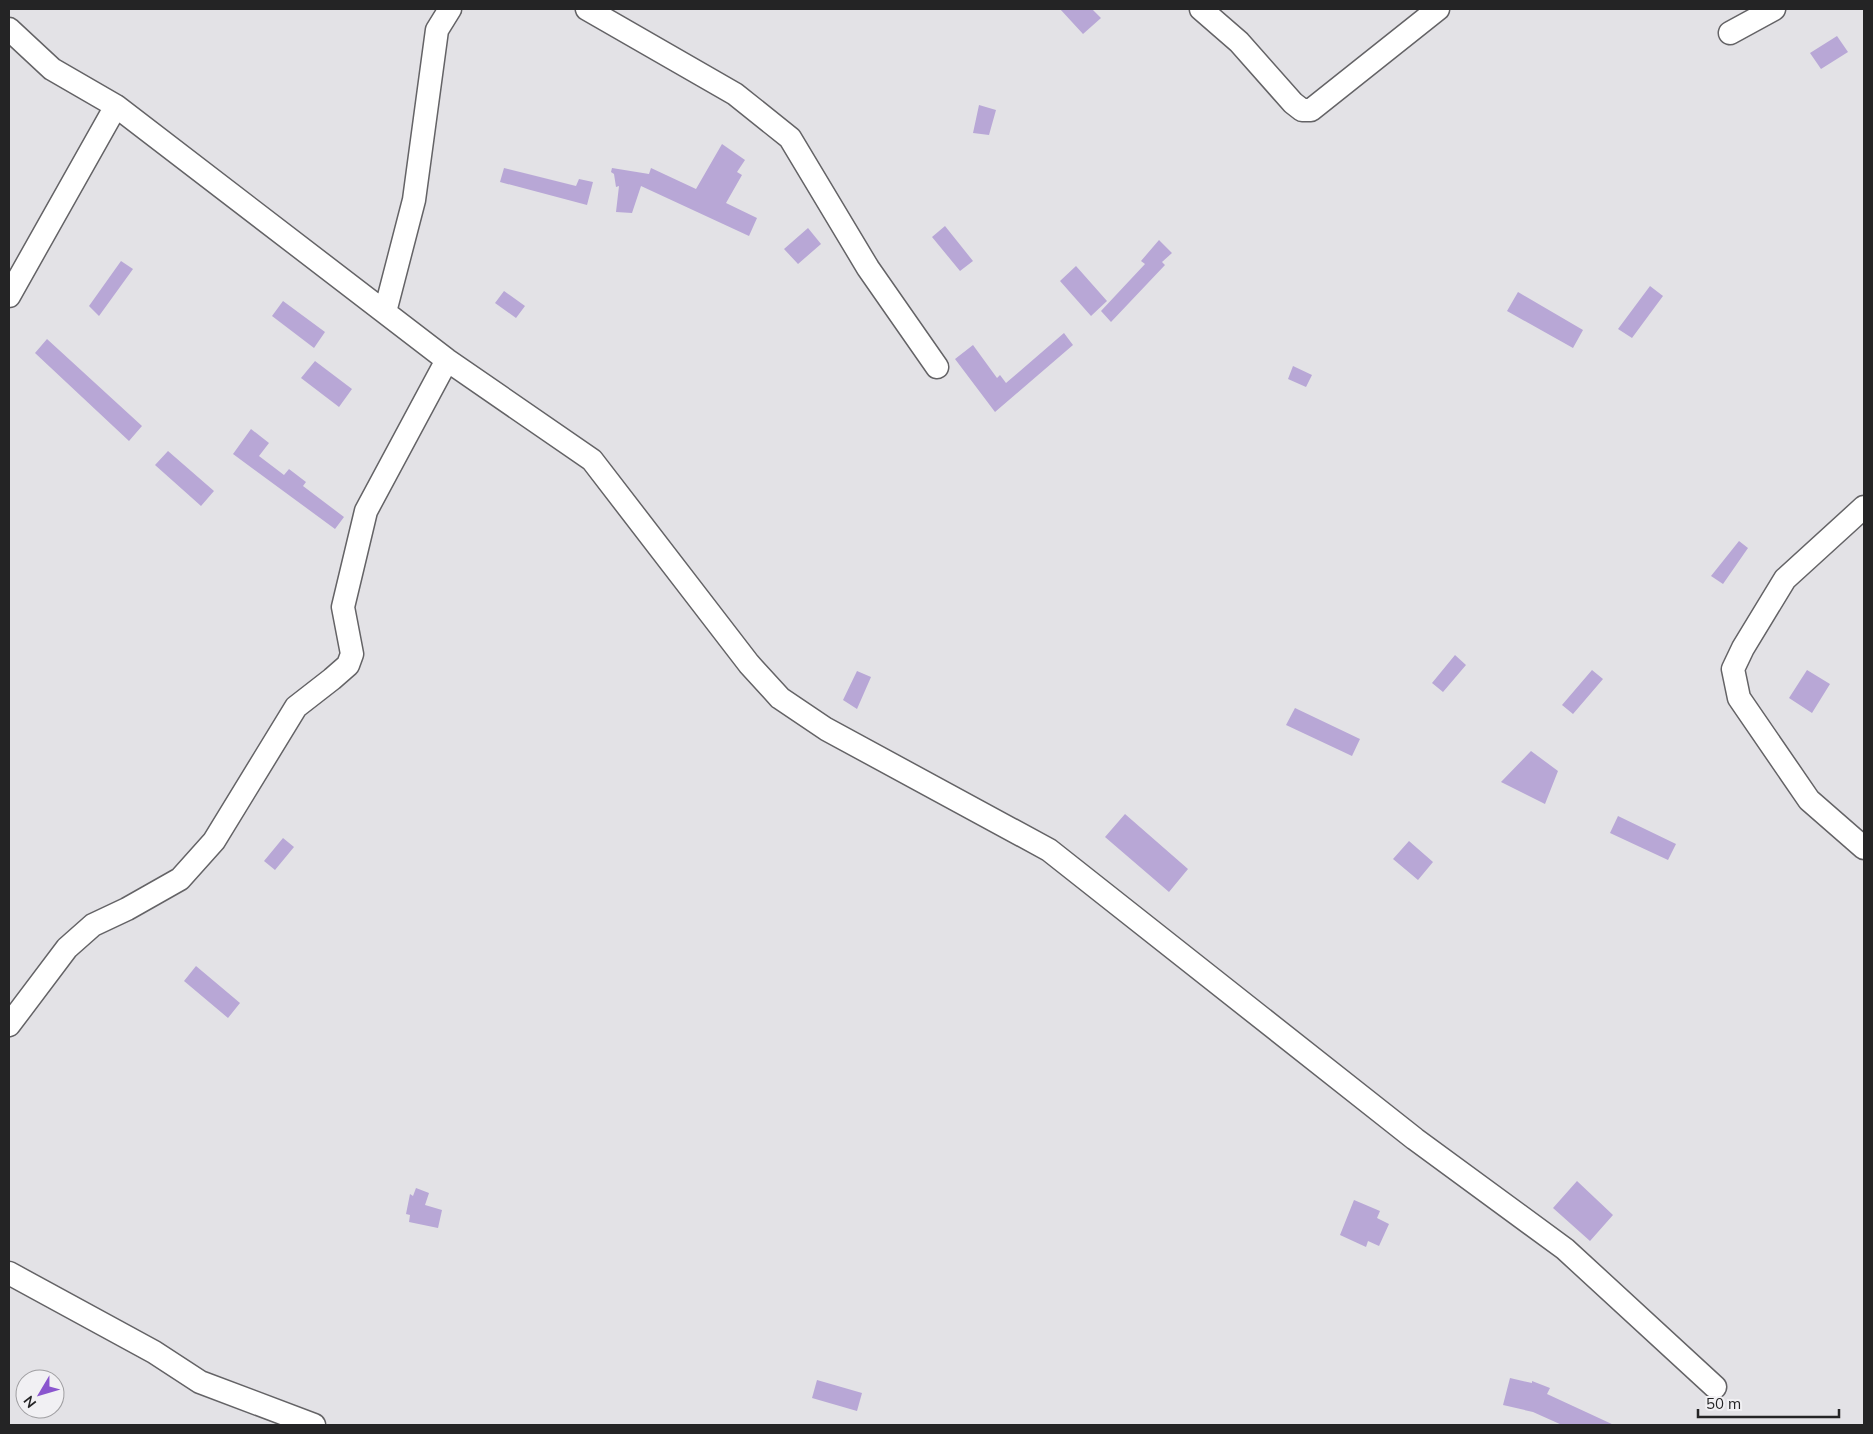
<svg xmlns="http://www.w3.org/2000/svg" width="1873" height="1434" viewBox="0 0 1873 1434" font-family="Mulish,sans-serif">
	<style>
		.building { fill: #b8a7d6 }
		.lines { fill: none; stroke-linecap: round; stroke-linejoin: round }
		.minor-casing { stroke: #646366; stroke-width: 25 }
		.minor { stroke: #fff; stroke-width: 22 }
	</style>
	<rect width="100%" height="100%" fill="#e3e2e6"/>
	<path class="building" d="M1060 9H1092L1101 18 1083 34Z
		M1837 36 1848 52 1821 69 1810 53Z
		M979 105 996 110 989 135 973 133Z
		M722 144 745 160 737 172 742 175 726 203 757 218 749 236 641 186 632 213 616 212 619 186 616 187 614 174 611 172 612 168 649 174 651 168 696 189Z
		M504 168 576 186 579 179 593 182 587 205 500 182Z
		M945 226 973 261 960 271 932 237Z
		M808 228 821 244 798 264 784 249Z
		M1159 240 1172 253 1162 262 1165 265 1111 322 1101 311 1145 264 1141 261Z
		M121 261 133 269 99 316 89 306Z
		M1076 266 1107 301 1091 316 1060 281Z
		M1650 286 1663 296 1632 338 1618 329Z
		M504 291 525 306 516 318 495 303Z
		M1518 292 1583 330 1573 348 1507 311Z
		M283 301 325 332 314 348 272 316Z
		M1064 333 1073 345 995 412 955 359 973 345 997 378 1000 375 1006 383Z
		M47 339 142 426 129 441 35 353Z
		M315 361 352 389 339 407 301 378Z
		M1293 366 1312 375 1306 387 1288 379Z
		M251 429 269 443 259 456 284 475 289 469 306 482 303 486 344 517 335 529 233 454Z
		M168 451 214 491 201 506 155 465Z
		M1739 541 1748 548 1723 584 1711 576Z
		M1455 655 1466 665 1443 692 1432 683Z
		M1592 670 1603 679 1573 714 1562 705Z
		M1807 670 1830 684 1812 713 1789 698Z
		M857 671 871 677 857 709 843 700Z
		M1295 708 1360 739 1352 756 1286 725Z
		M1531 751 1558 771 1545 804 1501 782Z
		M1125 814 1188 869 1169 892 1105 837Z
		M1618 816 1676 844 1668 860 1610 833Z
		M283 838 294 847 275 870 264 861Z
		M1409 841 1433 862 1418 880 1393 859Z
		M196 966 240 1003 228 1018 184 981Z
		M1577 1181 1613 1215 1590 1241 1553 1208Z
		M416 1188 429 1193 425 1205 442 1210 438 1228 409 1222 410 1215 406 1214 410 1194 413 1196Z
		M1354 1200 1380 1211 1377 1218 1389 1224 1379 1246 1368 1241 1366 1247 1340 1235Z
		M1510 1378 1532 1383V1381L1550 1388 1547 1394 1614 1425H1562L1533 1412 1503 1405Z
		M817 1380 862 1393 857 1411 812 1398Z"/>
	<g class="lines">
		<g class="minor-casing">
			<path id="minor" d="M587 9 735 94 790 138 868 268 937 367
				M1201 9 1239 42 1293 103 1302 110H1311L1438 9
				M9 29 52 69 116 106 447 360 592 460 749 664 780 698 826 729 1049 850 1415 1139 1565 1249 1715 1387
				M1730 33 1774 9
				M9 296 116 106
				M385 312 414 200 437 30 450 9
				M1864 507 1785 579 1743 648 1733 669 1739 698 1809 800 1864 848
				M9 1025 67 948 93 925 127 909 180 879 214 841 296 707 332 679 348 665 352 654 343 607 366 511 447 360
				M9 1273 154 1352 200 1382 314 1425"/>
		</g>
		<use href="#minor" class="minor"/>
	</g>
	<rect width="1873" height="1434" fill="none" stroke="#242425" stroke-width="20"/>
	<g transform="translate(40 1394) rotate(232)"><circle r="24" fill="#f1f0f3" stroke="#9f9ea1"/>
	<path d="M0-4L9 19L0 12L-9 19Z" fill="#8a55ce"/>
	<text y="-8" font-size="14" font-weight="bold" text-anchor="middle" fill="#242425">N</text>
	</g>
	<path d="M1698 1409v8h141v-8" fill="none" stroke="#242425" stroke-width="2.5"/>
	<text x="1706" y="1409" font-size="15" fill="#242425" stroke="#f1f0f3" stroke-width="4" paint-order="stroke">50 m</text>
</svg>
